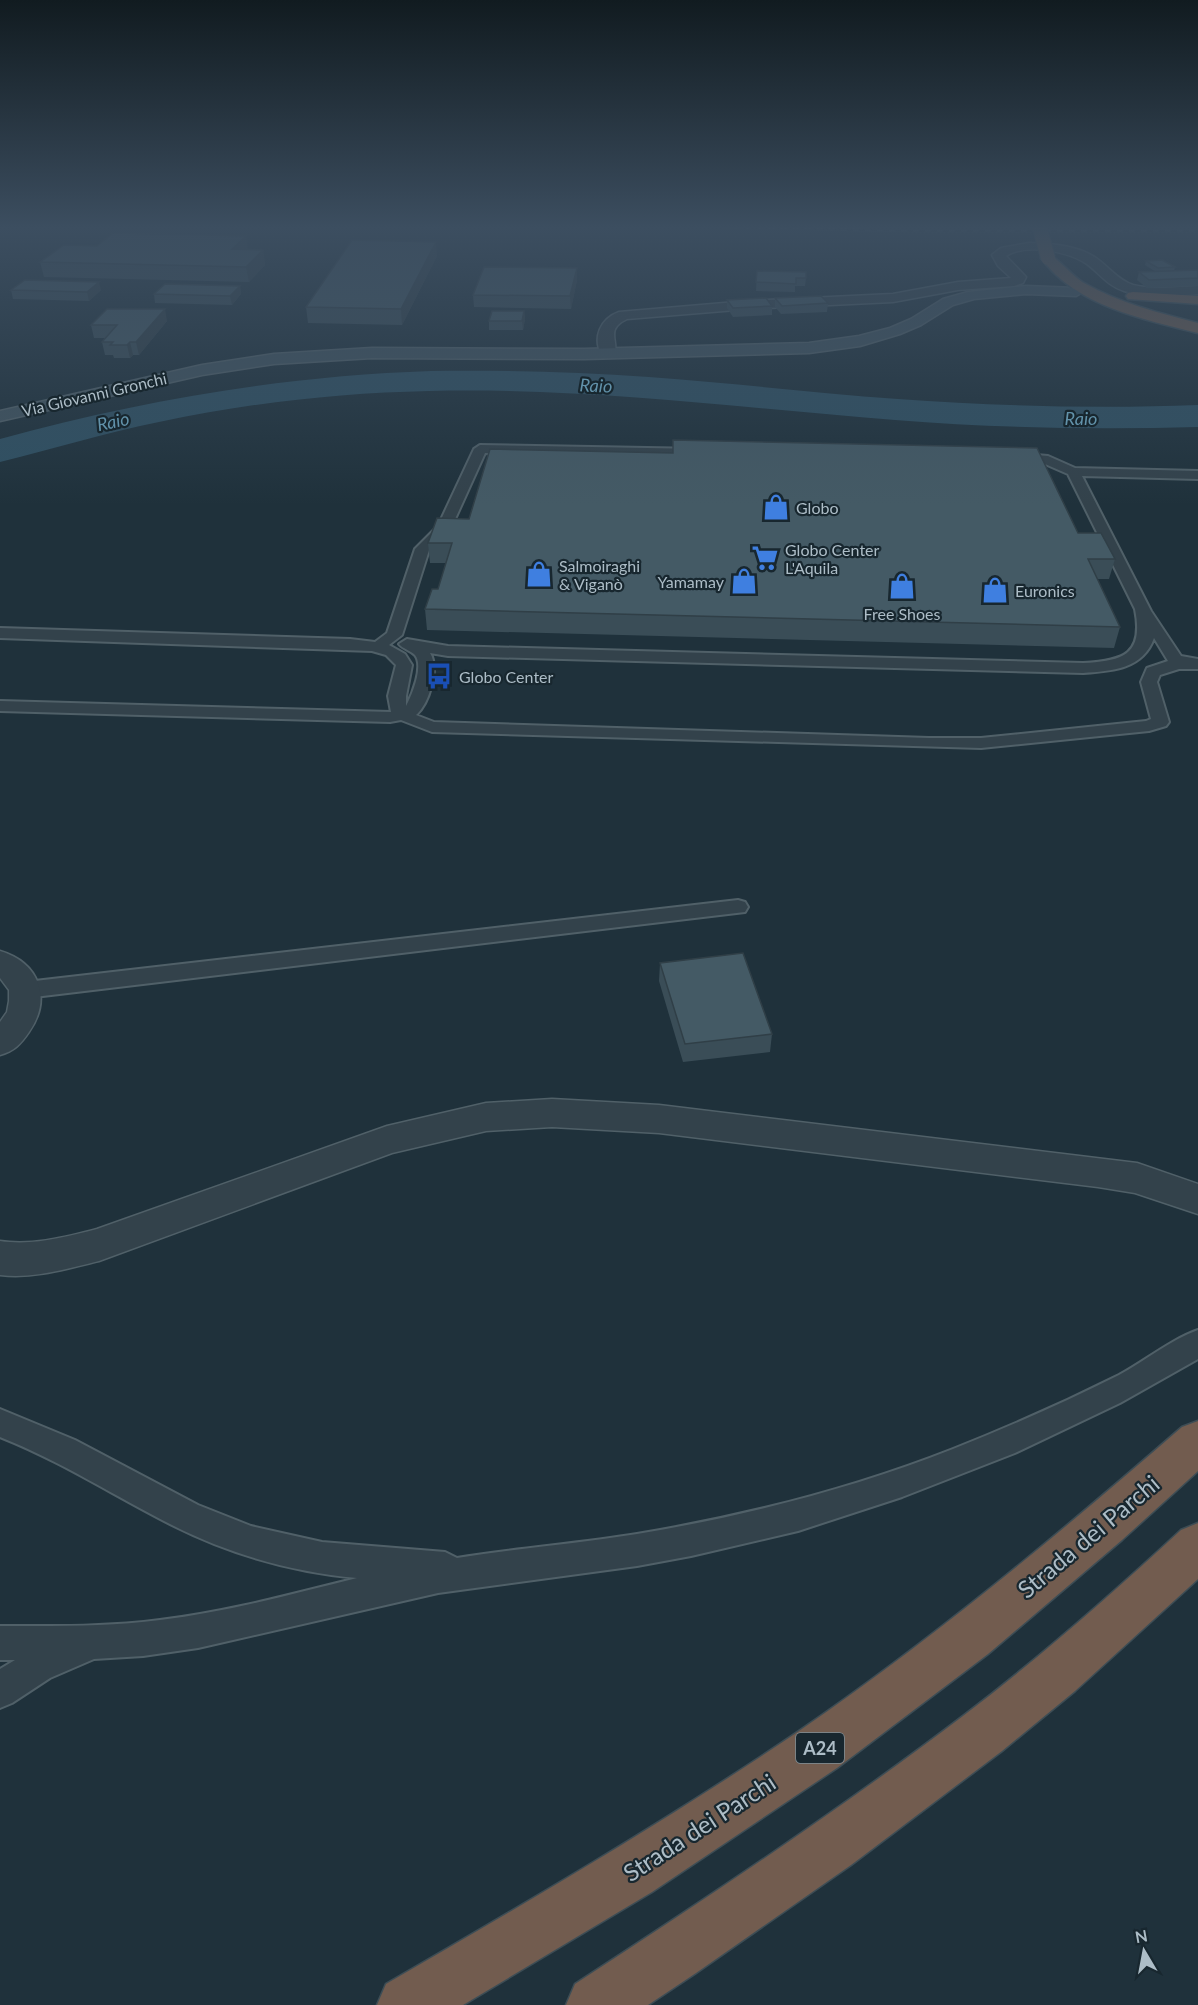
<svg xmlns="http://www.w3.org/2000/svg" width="1198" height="2005" viewBox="0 0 1198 2005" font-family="Lato,sans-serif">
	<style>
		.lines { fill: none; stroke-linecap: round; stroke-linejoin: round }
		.river { fill: #2f5062; fill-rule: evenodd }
		.lane-casing { stroke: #506068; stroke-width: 4 }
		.street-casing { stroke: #506068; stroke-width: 3 }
		.secondary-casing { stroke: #506068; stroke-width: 3 }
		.highway-casing { stroke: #3d4d55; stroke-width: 3 }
		.lane { fill: #33424b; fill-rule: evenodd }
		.street { fill: #33424b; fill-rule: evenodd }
		.secondary { fill: #40535e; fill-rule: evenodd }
		.highway { fill: #725c4f; fill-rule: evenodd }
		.rail-casing { stroke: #546872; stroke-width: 3 }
		.rail { stroke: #18272f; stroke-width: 2; stroke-dasharray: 6; stroke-linecap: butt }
		.highway-bridge-casing { stroke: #3d4d55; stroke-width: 16; stroke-linecap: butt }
		.highway-bridge { stroke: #725c4f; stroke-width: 14 }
		.wall { fill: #3a4d57 }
		.shaded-wall { fill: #303f47 }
		.building { fill: #445a65; stroke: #303f47; stroke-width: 1.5 }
		.labels { text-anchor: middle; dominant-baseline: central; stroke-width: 4.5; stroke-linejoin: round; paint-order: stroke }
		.far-street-label { font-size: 16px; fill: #adbdc7; stroke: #18272f }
		.far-poi-label { font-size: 16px; fill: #adbdc7; stroke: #18272f; text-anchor: start }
		.far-water-label { font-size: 18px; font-style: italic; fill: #6292aa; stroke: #18272f }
		.shield { fill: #18272f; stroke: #809099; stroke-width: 1.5 }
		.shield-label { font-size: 18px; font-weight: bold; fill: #adbdc7 }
		.near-street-label { font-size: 24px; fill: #adbdc7; stroke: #18272f }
	</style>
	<rect width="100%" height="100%" fill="#1f313b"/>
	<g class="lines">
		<path class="river" d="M431 371C504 370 577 372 649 377 732 383 815 393 898 399 998 406 1098 409 1198 405V427C1097 430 996 428 895 420 740 408 586 387 429 391 338 393 248 403 159 422 105 433 53 449 0 462V439C142 400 284 376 431 371Z"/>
		<g class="lane-casing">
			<path id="lane" d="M480 445 703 449 709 453 703 457 485 453 451 528 429 550 402 635 389 645 405 654 412 665 406 696V706C412 695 424 666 415 655 410 650 403 649 399 644L407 639 448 646 1083 663C1124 661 1144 654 1135 609L1068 474 1045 464 1007 460 1006 457 1007 454 1012 453 1048 456 1075 468 1198 471V479L1082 476 1151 611 1181 656 1198 659V669H1179L1160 675 1157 682 1169 722 1166 726 1149 731 981 748 432 732 401 720 390 722 0 711V701L391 712 388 696 396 665 386 655 372 651 0 638V628L350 639 375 642 387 633 415 549 438 526 474 449ZM1154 638 1168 661 1147 668 1141 682 1151 719 1146 721 981 738H929L434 722 416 715C429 704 440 668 430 653L448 656 1083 673C1112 671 1143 669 1154 638Z
				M738 900 745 902 748 907 745 912 26 998 18 995 15 990 18 985 26 982Z
				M1198 1330V1359L1120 1403 1015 1453 902 1497 798 1531 691 1556 637 1566 438 1593 198 1648 143 1656 94 1659 50 1678 12 1703 0 1708V1669L15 1660H0V1626C53 1626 107 1627 160 1620 227 1612 292 1594 357 1578 293 1572 232 1555 174 1526 116 1497 61 1461 0 1437V1409L75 1440 198 1505 251 1526 322 1542 445 1552 457 1558C517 1548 577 1544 637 1534 745 1516 851 1489 953 1449 1009 1427 1065 1402 1119 1375 1145 1361 1170 1340 1198 1330Z"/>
		</g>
		<g class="street-casing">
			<path id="street" d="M1029 243C1051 244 1077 245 1096 258 1109 267 1118 280 1133 285 1154 290 1177 287 1198 286V294C1173 296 1148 298 1124 291 1108 286 1099 273 1087 264 1068 251 1026 243 1006 256L1026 277 1023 283 1014 286 958 290 893 302 748 309 627 319C604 330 620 341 614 356H602C592 338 600 319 619 312L748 301 893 294 958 282 1011 278 998 266 992 255 1001 248Z
				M0 951C40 963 52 999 29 1032 21 1044 14 1051 0 1055V1022L7 1012 9 1001V990L0 978Z
				M552 1099 659 1105 1137 1163 1198 1184V1214L1135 1193 1098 1187 659 1133 552 1127 486 1131 392 1153 99 1261C66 1269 34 1279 0 1275V1241C33 1246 65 1237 97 1229L387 1126 486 1103Z"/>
		</g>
		<g class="secondary-casing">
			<path id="secondary" d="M1026 286 1076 288 1083 292 1076 296 1026 294 974 299 953 305 921 325 900 334 860 346 809 353 584 359 372 358 274 364 202 375 0 421V411L202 365 274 354 372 348 584 349 809 343 859 336 890 328 911 319 943 299 968 292Z"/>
		</g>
		<g class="highway-casing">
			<path id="highway" d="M1048 254C1056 256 1073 277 1084 283 1119 303 1159 313 1198 323V333C1143 319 1076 306 1041 258Z
				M1133 292 1198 296V304L1128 299 1126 296 1128 293Z
				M1198 1421V1471L1122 1540 988 1654 837 1768 652 1892 463 2005H377L386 1984C526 1903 665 1822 799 1731 933 1639 1059 1534 1182 1427Z
				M1198 1523V1579L1075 1691 1002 1751 851 1865 696 1973 648 2005H566L575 1984C707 1898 838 1811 963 1716 1039 1658 1111 1595 1181 1530Z"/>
		</g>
		<use href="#lane" class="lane"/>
		<use href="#street" class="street"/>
		<use href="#secondary" class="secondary"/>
		<use href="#highway" class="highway"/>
		<g class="rail-casing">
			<path id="rail" d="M631 225 913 231H1198"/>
		</g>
		<use href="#rail" class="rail"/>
		<g class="highway-bridge-casing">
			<path id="highway-bridge" d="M1039 225 1048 258"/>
		</g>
		<use href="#highway-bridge" class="highway-bridge"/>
	</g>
	<path class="wall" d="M248 250H263L265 265 249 282 44 277 40 262Z
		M437 256 402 325 308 323 306 307Z
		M1146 261 1175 267 1174 271 1198 270V286L1147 288 1137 280 1139 272H1156L1145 265Z
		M577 268V280L571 309 474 307 473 295Z
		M757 271 806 278 805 286H795V292L756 291Z
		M240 286 241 294 232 305 155 303 154 294Z
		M11 290H101L89 301 13 299Z
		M775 298 828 303 827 312 781 314 775 307Z
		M727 300 772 306V315L733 317 727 308Z
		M524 311 525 319 523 330H489V321Z
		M167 321 139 355H133L130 358H114L113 355H105L102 342 106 338H94L91 325Z
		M1078 533 1115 559 1109 579H1097L1120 627 1114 648 427 630 425 609 438 589 446 563H430L428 543Z
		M660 963 772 1034 770 1052 683 1062 659 981Z"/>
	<path class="shaded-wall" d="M246 236 248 251 232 249Z
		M436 242 437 256 402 325 401 309Z
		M263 250 265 265 249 282 246 267Z
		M577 268V280L571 309 570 296Z
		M99 282 101 290 89 301 87 292Z
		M240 286 241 294 232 305 230 296Z
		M165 309 167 321 139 355 136 342Z
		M524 311 525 319 523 330 522 321Z
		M130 342 133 355 130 358 127 345Z"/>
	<path class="building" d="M113 233 246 236 232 249 263 250 246 267 40 262 64 245 97 246Z
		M352 240 436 242 401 309 306 307Z
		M1162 260 1175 267 1158 268 1146 261Z
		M484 267 577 268 570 296 473 295Z
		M1198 270V278L1149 280 1139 272Z
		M757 271 806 272V278H796V284L756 282Z
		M25 280 99 282 87 292 11 290Z
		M165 284 240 286 230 296 154 294Z
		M821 296 828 303 782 306 775 298Z
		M766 298 772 306 733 308 727 300Z
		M107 309H165L136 342H130L127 345H110L113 342H102L117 325H91Z
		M492 311H524L522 321H489Z
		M673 440 1037 448 1078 533H1101L1115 559H1088L1120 627 425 609 432 589H438L452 543H428L437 518 469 519 490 449 673 453Z
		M743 953 772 1034 685 1044 660 963Z"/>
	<linearGradient id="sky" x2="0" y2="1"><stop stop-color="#111b20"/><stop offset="0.45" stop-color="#3c4e60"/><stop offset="1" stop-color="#3c4e60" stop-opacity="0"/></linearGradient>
	<rect width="1198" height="505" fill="url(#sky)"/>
	<defs>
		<g id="shop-bare" transform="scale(2.07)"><path d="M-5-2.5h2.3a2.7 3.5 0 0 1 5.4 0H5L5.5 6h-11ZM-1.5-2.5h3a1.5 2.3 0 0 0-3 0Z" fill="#3f7fe0" stroke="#18272f" stroke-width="2.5" paint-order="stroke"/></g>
		<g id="supermarket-bare" transform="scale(2.07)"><path d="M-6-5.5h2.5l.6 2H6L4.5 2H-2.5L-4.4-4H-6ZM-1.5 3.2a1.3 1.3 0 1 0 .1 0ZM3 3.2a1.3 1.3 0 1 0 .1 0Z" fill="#3f7fe0" stroke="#18272f" stroke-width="2.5" paint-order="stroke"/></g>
		<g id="bus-bare" transform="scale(2.07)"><path d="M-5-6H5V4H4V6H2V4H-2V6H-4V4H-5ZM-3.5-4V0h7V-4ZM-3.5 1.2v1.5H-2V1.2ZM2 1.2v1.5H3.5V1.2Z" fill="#1a4fb4" stroke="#18272f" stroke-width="2.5" paint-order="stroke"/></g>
	</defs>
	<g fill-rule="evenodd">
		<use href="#shop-bare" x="776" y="507"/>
		<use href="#supermarket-bare" x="765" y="558"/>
		<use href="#shop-bare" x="539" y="574"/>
		<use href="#shop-bare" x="744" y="581"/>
		<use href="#shop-bare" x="902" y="586"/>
		<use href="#shop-bare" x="995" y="590"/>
		<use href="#bus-bare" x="439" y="676"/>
	</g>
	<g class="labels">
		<g class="far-street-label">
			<text transform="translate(94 394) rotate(-13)">Via Giovanni Gronchi</text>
		</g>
		<g class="far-poi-label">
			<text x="796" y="507">Globo</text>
			<text x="785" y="549">Globo Center<tspan x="785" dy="18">L'Aquila</tspan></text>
			<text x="559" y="565">Salmoiraghi<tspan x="559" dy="18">&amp; Viganò</tspan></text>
			<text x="724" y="581" text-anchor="end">Yamamay</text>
			<text x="1015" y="590">Euronics</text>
			<text x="902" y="613" text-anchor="middle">Free Shoes</text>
			<text x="459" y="676">Globo Center</text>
		</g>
		<g class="far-water-label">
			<text transform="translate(596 385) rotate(3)">Raio</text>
			<text x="1081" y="418">Raio</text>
			<text transform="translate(113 421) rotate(-12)">Raio</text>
		</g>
		<rect class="shield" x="796" y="1733" width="48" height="30" rx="4.5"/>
		<g class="shield-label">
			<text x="820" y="1748">A24</text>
		</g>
		<g class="near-street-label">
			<text transform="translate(1088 1536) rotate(-40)">Strada dei Parchi</text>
			<text transform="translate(699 1827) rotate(-33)">Strada dei Parchi</text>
		</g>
	</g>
	<g transform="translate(1144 1951) rotate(350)" stroke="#18272f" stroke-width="4.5" paint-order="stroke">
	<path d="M0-4.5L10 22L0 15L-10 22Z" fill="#adbdc7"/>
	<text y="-9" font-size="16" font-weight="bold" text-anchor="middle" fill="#adbdc7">N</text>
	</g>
</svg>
